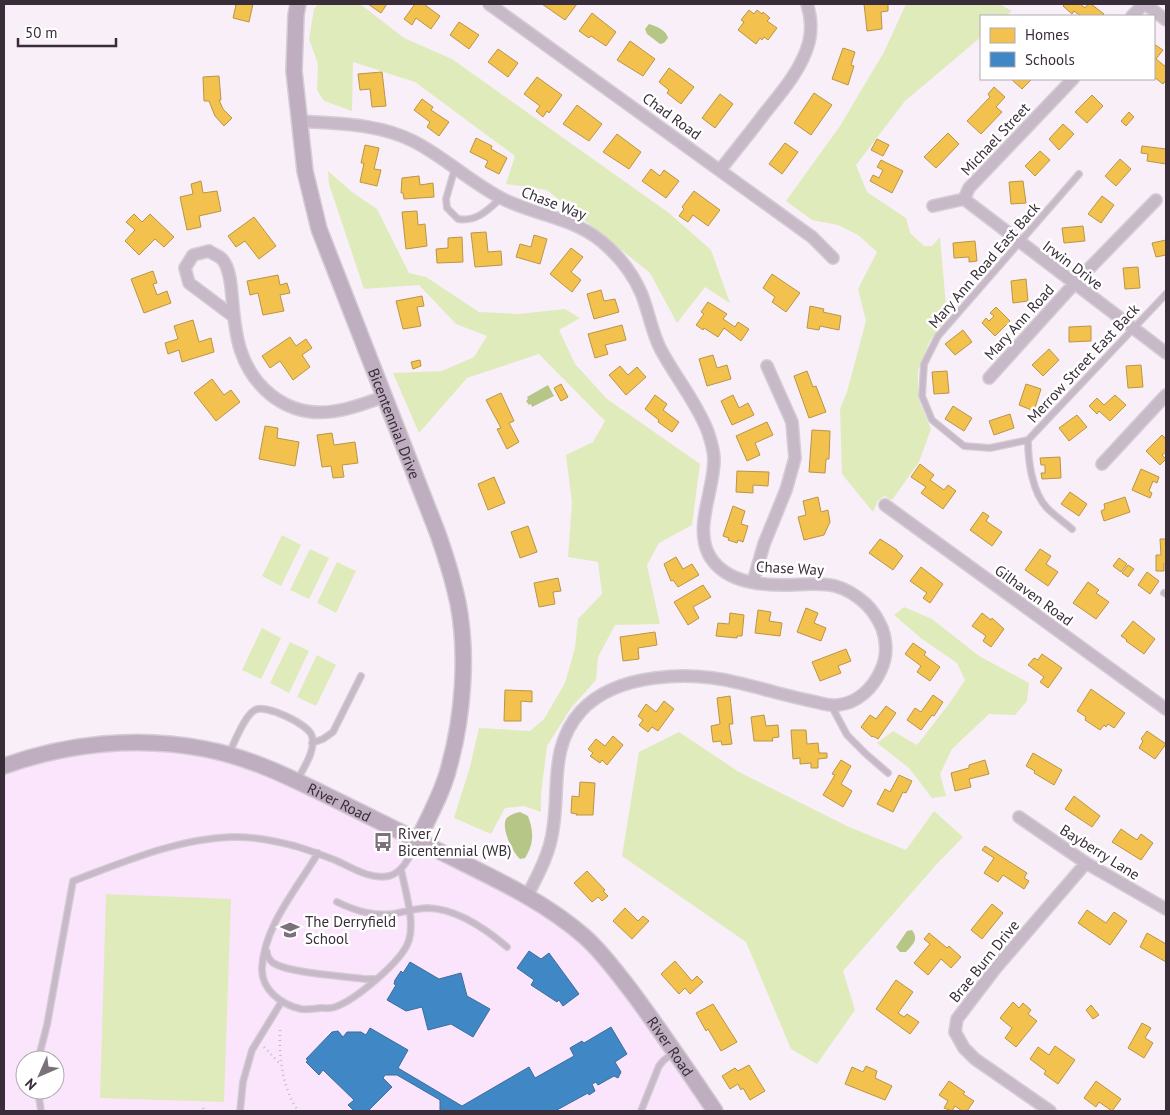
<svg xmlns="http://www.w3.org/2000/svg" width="1170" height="1115" viewBox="0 0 1170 1115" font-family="'PT Sans',sans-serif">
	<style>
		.built { fill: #fbe5fc; fill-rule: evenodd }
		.green { fill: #e0ebbc }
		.water { fill: #b6c686 }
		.homes { fill: #f2c14e; stroke: #ba9547 }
		.schools { fill: #3f88c5; stroke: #3d6d9b }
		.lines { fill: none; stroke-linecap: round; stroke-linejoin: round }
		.lane-casing { stroke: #d5cdd5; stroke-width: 8 }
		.street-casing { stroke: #d5cdd5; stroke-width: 14 }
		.secondary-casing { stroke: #d5cdd5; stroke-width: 18 }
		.path { stroke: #c2b7c2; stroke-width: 2.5; stroke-dasharray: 1 4; stroke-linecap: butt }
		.lane { stroke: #c8b9c8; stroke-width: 5.5 }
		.street { stroke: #c8b9c8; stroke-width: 11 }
		.secondary { stroke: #bfaec0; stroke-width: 15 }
		.labels { text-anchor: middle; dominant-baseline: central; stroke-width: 5; stroke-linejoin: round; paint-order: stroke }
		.street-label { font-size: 15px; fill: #382d38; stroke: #fff }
		.poi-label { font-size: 15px; fill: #382d38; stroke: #fff; text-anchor: start }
	</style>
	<rect width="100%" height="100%" fill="#f8eff8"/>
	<path class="built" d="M75 748 207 749 418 840 586 938 715 1111H4V766ZM25 1060H55V1090H25Z"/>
	<path class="green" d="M318 4H360L404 38 452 59 669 213 711 250 730 303 705 287 677 323 650 273 547 190 506 184 515 156 415 82 353 62 352 111 324 101 317 90 318 64 309 39 314 9Z
		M906 4H999L1012 11 1006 16H981V37L905 101 856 165 867 192 906 218 910 233 924 246H932L940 237 947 317 930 341 918 370V398L931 429 919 462 892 500 884 496 878 501 873 512 842 474 840 409 847 392 866 321 858 289 877 252 858 235 838 225 812 220 786 201 840 126 884 52Z
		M328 171 352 192 377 209 409 273 426 277 479 312 518 314 565 309 580 318 559 330 575 364 607 399 700 464 692 525 659 543 647 565 660 624 615 625 598 657 596 680 571 708 547 746 541 794V812L524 806 505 808 491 834 454 818 470 767 479 728 530 731 544 719 565 683 575 648 578 619 602 594 598 562 568 557 572 503 566 455 593 442 605 421 539 354 467 378 419 433 393 373 442 371 474 357 487 336 456 324 419 285 364 289 329 184Z
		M282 535 301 545 281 586 262 576Z
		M310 549 329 558 309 599 290 590Z
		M337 562 356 571 336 613 317 603Z
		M904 607 932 619 979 656 1029 683 1027 701 1015 715 989 714 952 749 940 774 946 796 932 798 909 768 877 743 893 731 917 745 949 704 965 680 957 663 922 639 894 615Z
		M262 628 281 638 261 679 242 670Z
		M290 642 309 651 289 693 270 683Z
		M317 655 336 665 316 706 297 697Z
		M679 732 739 772 849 827 906 850 934 811 963 837 936 865 843 971 855 1010 817 1064 791 1049 746 942 622 856 639 752Z
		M106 894 231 899 224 1102 100 1098Z"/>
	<path class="water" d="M649 24C655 26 666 29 668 38L664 43 660 44 647 34 645 29Z
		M548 385 554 396 532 407 531 404 529 405 526 401 528 399 527 397Z
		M520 812 528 816C534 832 534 844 525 858L520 859C513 853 501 829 506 819 509 815 515 813 520 812Z
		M912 930C919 940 913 944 906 952H900L896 947 907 931Z"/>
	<path class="homes" d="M231 4H253L249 22 233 18 236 5Z
		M368 4H387L381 13Z
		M415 4H426L425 5 440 16 431 29 416 18 412 25 404 19Z
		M542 4H577L565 20Z
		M864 4H888V11L881 12 882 29 867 31Z
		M1065 4H1080L1085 8 1088 4H1091L1104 14 1103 16H1081L1074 11 1072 14 1063 6Z
		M749 10 754 14 757 10 762 14 763 12 770 18 767 21 777 28 768 40 764 37 762 40 760 38 756 44 738 30 744 22 741 20Z
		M592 13 616 32 606 46 591 36 589 38 579 31Z
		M459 22 479 35 469 49 450 35Z
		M630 41 655 59 643 76 617 60Z
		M1154 44 1163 50 1156 59 1166 67V80L1163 84 1154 77Z
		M843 48 855 52 851 65 854 66 848 85 832 79Z
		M498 49 518 63 508 77 488 62Z
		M669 68 694 87 681 104 667 93 669 90 659 82Z
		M382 72 386 106 372 107 370 89 360 90 358 74Z
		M219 76 221 100H219L223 109 232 118 224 126 215 116 209 101H204L203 77Z
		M537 77 562 95 549 113 547 111 543 117 536 111 540 106 524 94Z
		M1011 79H1032L1022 89Z
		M994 87 1005 97 996 107 1002 112 981 134 967 121 990 97 988 94Z
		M814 93 832 105 811 135 794 123Z
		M720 94 733 104 715 128 702 118Z
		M1092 95 1103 106 1087 123 1075 112Z
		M422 99 433 107 431 110 449 122 439 136 427 127 430 122 414 110Z
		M577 105 602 124 589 141 563 124Z
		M1129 112 1134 117 1126 126 1121 121Z
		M1063 124 1074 134 1059 150 1049 139Z
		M948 133 959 144 936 168 924 157Z
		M617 134 641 152 629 169 603 152Z
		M476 138 492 146 491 149 507 158 499 174 485 167 488 161 470 152Z
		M877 139 889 145 883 156 871 150Z
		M785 143 798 152 782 174 769 164Z
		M365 145 379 148 374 169 381 170 377 186 360 182 364 163H361Z
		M1142 146 1166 149V164L1147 161 1148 154 1141 153Z
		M1040 151 1050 160 1035 176 1025 166Z
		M1120 159 1131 169 1116 186 1105 176Z
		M881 160 903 171 892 193 870 181 873 175 879 178 883 170 877 167Z
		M651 169 660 176 664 170 679 181 666 198 642 181Z
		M419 176 420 185 433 183 434 197 404 199 403 193H401L402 178Z
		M201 181 203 193 217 191 221 211 199 216 201 227 187 230 180 197 193 194 191 184Z
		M1023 181 1026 203 1011 204 1009 182Z
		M694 191 720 210 708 226 693 215 688 222 679 216 684 209 682 207Z
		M1102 196 1114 205 1101 223 1088 214Z
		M417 211 418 225 425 224 427 246 406 249 402 212Z
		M134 214 142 222 150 214 174 237 164 247 155 239 139 255 125 241 135 230 126 222Z
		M254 217 276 246 259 259 245 241 236 247 228 236Z
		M1083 226 1085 241 1064 243 1062 228Z
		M486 232 488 252 501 251 502 265 475 267 471 233Z
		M534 235 547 239 540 264 516 257 520 244 531 247Z
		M462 237 463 262 437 263 436 249 448 248V238Z
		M1166 240V255L1156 257 1152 243Z
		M975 241 977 261 969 262V257L954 258 953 243Z
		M571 248 583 257 571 272 581 280 572 292 550 274Z
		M1138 267 1140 288 1125 289 1123 268Z
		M153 271 157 283 153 284 157 295 167 291 171 303 144 313 131 279Z
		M772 274 800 293 786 312 772 302 775 297 763 288Z
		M278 275 280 285 287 283 290 293 280 295 284 311 263 315 258 293 250 295 247 281Z
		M1026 279 1028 301 1013 303 1011 281Z
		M601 290 604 301 615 299 619 312 594 319 587 294Z
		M422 296 424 306 417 307 421 326 403 329 396 301Z
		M708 302 727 314 723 319 735 327 738 322 749 329 741 341 724 328 718 337 704 328 703 330 696 325 704 314 701 312Z
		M810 306 824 309 823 312 841 316 839 330 820 326 819 330 807 328Z
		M996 307 1010 321 995 336 982 323 986 318 989 321 994 316 990 313Z
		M193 320 199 342 211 338 214 352 182 362 179 350 168 354 165 343 178 339 174 326Z
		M622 325 626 340 605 345 608 354 595 358 588 334Z
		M1091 326V341L1069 342V327Z
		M963 330 972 342 955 355 945 344Z
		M290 337 296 346 306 339 312 348 302 355 310 367 293 380 280 361 270 368 262 356Z
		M1049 349 1059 360 1043 376 1032 365Z
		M713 355 717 368 727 365 731 379 707 386 699 359Z
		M420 360 421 366 413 369 411 362Z
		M1141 365 1143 387 1128 388 1126 366Z
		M620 366 628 375 637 367 646 377 626 395 609 375Z
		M807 371 813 387 816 386 826 412 809 418 794 376Z
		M947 371 949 393 934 394 932 372Z
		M212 379 224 395 231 390 240 402 216 421 194 393Z
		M561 384 568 397 561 401 554 388Z
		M1026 384 1041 389 1034 411 1019 405Z
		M501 393 514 421 509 423 519 442 507 449 497 429 501 428 486 400Z
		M655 395 667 404 663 410 679 422 672 432 658 422 659 420 645 409Z
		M733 395 739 408 748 403 754 415 732 425 721 401Z
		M1115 395 1126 405 1110 421 1099 411 1097 414 1089 406 1097 398 1104 405Z
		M953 406 972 418 964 431 945 419Z
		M1010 414 1014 428 994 435 989 421Z
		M1077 415 1087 427 1069 441 1059 428Z
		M767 422 773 435 755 443 760 455 747 461 736 436Z
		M265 426 278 428 277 438 299 442 295 466 259 459Z
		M812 430 830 431 829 459H826L825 473 809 472Z
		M332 433 334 445 355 442 358 463 342 465 344 477 333 478 331 466 322 467 317 435Z
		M1162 435 1166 439V452L1162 455 1166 459 1160 465 1146 451Z
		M1060 457 1061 478 1042 479 1041 473H1045V465H1041L1040 458Z
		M920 464 934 475 930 480 944 490 948 485 956 491 943 509 921 493 926 487 911 477Z
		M1141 469 1159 477 1157 483 1153 481 1149 491 1152 493 1150 498 1132 490Z
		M737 471 769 472 768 486 753 485V493L736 492Z
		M494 477 505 503 488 510 478 484Z
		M1070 492 1087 504 1079 516 1061 504Z
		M818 497 821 512 828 510 830 522 824 535 804 540 798 517 806 515 803 501Z
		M1125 497 1130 512 1104 521 1101 511 1105 509 1104 504Z
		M733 506 745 511 741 524 748 526 743 542 738 540 737 543 728 540 729 538 723 536Z
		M983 512 989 516 986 521 1002 532 992 546 970 530Z
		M528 526 537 552 520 558 511 532Z
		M880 539 897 550V551L903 556 893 570 869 553Z
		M1160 539H1166V564H1164V571H1156V555H1161Z
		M1040 549 1051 556 1046 564 1058 572 1048 586 1025 570Z
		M676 557 683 569 692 564 699 575 678 587 673 580 671 581 664 564Z
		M1119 558 1127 564 1121 572 1113 566Z
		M1128 565 1134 569 1128 577 1122 573Z
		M921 567 943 584 930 603 923 598 927 593 910 581Z
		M1147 572 1159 581 1150 594 1138 585Z
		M558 578 561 591 553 592 555 604 539 607 534 583Z
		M1088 582 1099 590 1096 593 1109 602 1096 619 1073 603Z
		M703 585 711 597 693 607 699 618 688 625 674 602Z
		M806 608 818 613 814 623 826 628 821 641 797 632Z
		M758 610 771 612 769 621 782 623 780 636 755 633Z
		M730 613 744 615 742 636H737V638L716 636 718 623 729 624Z
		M982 613 991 620 992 618 1004 629 991 647 983 641 986 636 972 626Z
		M1133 621 1155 639 1144 654 1126 641 1127 640 1121 636Z
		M655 632 657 645 638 648 639 659 623 661 620 637Z
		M913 643 926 652 924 655 940 667 930 681 917 672 921 666 905 654Z
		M846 649 851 661 838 666 841 673 820 681 812 662Z
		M1042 654 1062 668 1048 688 1040 682 1044 677 1028 665 1034 658 1038 660Z
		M1091 689 1125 713 1114 728 1108 724 1106 727 1104 725 1100 730 1085 720 1086 717 1077 711Z
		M505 690 532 691V702L521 701V721H504Z
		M933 695 943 702 934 716 932 715 921 730 907 720 915 708 921 712Z
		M730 696 733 724H729L732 744 722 745 721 741 713 742 711 726 720 724 717 698Z
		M664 701 674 709 658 731 652 727 648 732 639 725 643 720 638 716 646 704 656 712Z
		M886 706 896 713 878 739 873 736 872 737 861 727 870 715 876 719Z
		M764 715 766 726 778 725 779 737 772 738 773 741H754L751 717Z
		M791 730H806L807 744 818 743 819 753H827V758L818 759V768H811V763L800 764V758L793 759Z
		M1147 731 1166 744 1155 759 1139 748 1143 741 1141 739Z
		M613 736 623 745 607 765 602 760 600 763 590 756 593 753 588 749 596 739 605 746Z
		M1033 753 1062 770 1054 785 1034 773 1035 771 1026 766Z
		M841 760 851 766 841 784 852 791 843 807 823 795 835 775 832 774Z
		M985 760 989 774 969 779 971 787 955 791 951 773 969 768V765Z
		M899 775 912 781 906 793 903 792 893 812 877 804 885 789 890 792Z
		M580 782 595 783 593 815H576L577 814 571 813 572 796 579 797Z
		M1074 796 1100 816 1092 827 1065 809Z
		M1121 829 1137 840 1141 834 1153 843 1141 860 1112 842Z
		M985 846 1027 873 1024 878 1029 881 1024 889 1003 875 998 882 984 873 994 858 982 850Z
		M587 871 605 890 603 891 608 896 602 901 598 897 592 902 574 883Z
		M992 904 1003 913 982 939 971 930Z
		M625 908 638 921 643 916 649 921 632 939 613 921Z
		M1087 910 1106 923 1114 912 1127 921 1110 945 1078 923Z
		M929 933 947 948 949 946 961 957 951 968 941 959 928 975 914 963 930 944 924 939Z
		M1147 933 1166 944V962L1140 947Z
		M675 961 692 981 697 976 703 982 690 994 685 988 679 994 661 974Z
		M896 980 913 992 898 1013 904 1017 907 1014 919 1022 910 1034 876 1009Z
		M1013 1002 1019 1008 1023 1003 1031 1010 1028 1014 1037 1021 1016 1047 1005 1038 1012 1028 1000 1018Z
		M713 1004 737 1042 721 1051 708 1029 706 1031 696 1013Z
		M1091 1005 1099 1015 1093 1019 1086 1010Z
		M1142 1023 1151 1028 1145 1038 1153 1043 1144 1058 1128 1048Z
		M1055 1046 1075 1060 1058 1084 1044 1074 1046 1071 1030 1059 1038 1047 1049 1055Z
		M749 1065 765 1091 750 1100 743 1088 741 1090 738 1084 730 1089 722 1076 735 1068 738 1071Z
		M866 1066 877 1071 875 1078 892 1086 885 1100 845 1084 852 1067 863 1072Z
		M949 1081 965 1092 963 1094 974 1101 967 1111H962L955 1106 952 1111 944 1108 948 1101 939 1095Z
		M1096 1081 1121 1099 1112 1111 1099 1102 1096 1107 1084 1098Z"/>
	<path class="schools" d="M529 951 541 959 549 953 579 994 563 1006 559 1000 557 1002 531 985 534 980 517 968Z
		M410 962 439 979 461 973 467 996 490 1009 473 1037 451 1024 428 1030 422 1007 406 1011 387 1000 396 985 394 984 395 980 401 971 403 973Z
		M611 1027 627 1054 615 1062 621 1072 618 1078 614 1076 598 1085 596 1082 592 1084 595 1091 589 1095 588 1093 555 1111H440V1100L397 1075H385L383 1078 392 1087 368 1111H354L348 1105 354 1100 323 1070 319 1075 306 1062 308 1060 306 1059 332 1032 338 1031 343 1037 347 1032H361L366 1035 370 1028 408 1050 398 1068 462 1106 529 1067 535 1078 574 1056 570 1048 582 1041 584 1043Z"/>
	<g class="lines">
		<g class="lane-casing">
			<path id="lane" d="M455 168 446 199 447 208 458 219C477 222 488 210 501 198
				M1028 440 990 448 964 446 932 420 922 396 924 364 938 336 1079 174
				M1072 529C1064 522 1055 516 1047 508 1032 492 1028 461 1028 440L1166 294
				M1164 593 1166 594
				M831 705 847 735 866 754 888 773
				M312 743 323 739 333 732 361 676
				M229 753C235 742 244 716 255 710 266 704 308 724 312 736 316 750 304 767 298 779
				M318 853C297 889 264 926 262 968 261 990 282 1005 301 1009 307 1010 313 1009 320 1008 324 1008 330 1009 335 1007 355 1000 403 961 409 940 415 921 405 890 401 869
				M337 902C356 911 372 916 393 914 405 912 416 908 428 908 457 909 486 929 507 947
				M267 952C267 956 269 959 272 962 286 973 344 976 364 979H376
				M38 1060 47 1025 73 881C124 862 176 839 231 837 252 836 275 841 295 846 308 850 322 855 335 860 351 867 370 880 389 876 404 872 410 855 417 842
				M38 1090 41 1111
				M240 1111 243 1082 252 1050 282 1001
				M641 1111 659 1066 663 1061 673 1053"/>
		</g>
		<g class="street-casing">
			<path id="street" d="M489 4 812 237 833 258
				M1145 4 1166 20
				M1132 16 1144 4
				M299 121C338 124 377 123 413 141 445 157 472 184 505 200 541 217 579 218 609 248 623 261 635 278 642 295 649 313 652 333 661 350 676 378 697 403 708 432 711 441 714 451 714 460 714 490 695 525 708 553 722 581 756 585 784 585 801 585 819 582 835 586 847 589 857 596 866 604 873 611 878 619 882 628 887 642 887 657 881 670 873 688 858 703 838 705 830 706 824 704 816 702 790 697 765 689 739 683 691 671 617 672 581 711 549 747 560 787 553 829 550 853 538 875 527 896
				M721 169C735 151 750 133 764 114 781 93 802 69 809 42 812 29 811 16 807 4
				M964 199 1166 353
				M933 206 964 199 969 188 1073 79
				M233 316 189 283 185 268 193 255 209 251C213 254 219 256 222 259 230 268 231 285 232 296 235 335 239 369 271 395 308 424 344 411 383 397
				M989 378 1074 284 1156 200
				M1102 464 1166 395
				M885 505 1166 709
				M753 582 764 544 786 490 795 458 792 422 767 366
				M1019 817 1086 863 1166 909
				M1050 1111 975 1059 964 1048 955 1032 957 1019 995 969 1086 863"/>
		</g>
		<g class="secondary-casing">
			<g id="secondary">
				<path id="s1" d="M298 4 296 15 294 71 305 171 319 229 438 534C446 557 453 579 458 603 468 654 463 717 449 767 443 792 429 816 418 840"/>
				<path id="s2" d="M4 766C68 743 138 736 205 749 249 757 289 777 328 796 362 813 397 830 431 847 484 874 541 898 585 937 603 953 618 974 632 992 661 1031 688 1071 715 1111"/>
			</g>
		</g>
		<path class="path" d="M280 1030C279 1058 282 1087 298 1111
			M264 1047 281 1065
			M203 1108 204 1111"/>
		<use href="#lane" class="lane"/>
		<use href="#street" class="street"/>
		<use href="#secondary" class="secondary"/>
	</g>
	<defs>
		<g id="bus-bare" transform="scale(1.5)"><path d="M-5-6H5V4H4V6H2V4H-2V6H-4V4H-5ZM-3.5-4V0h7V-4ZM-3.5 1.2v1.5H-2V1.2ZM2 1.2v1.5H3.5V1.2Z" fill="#7b717b" stroke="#fff" stroke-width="2.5" paint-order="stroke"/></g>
		<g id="school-bare" transform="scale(1.5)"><path d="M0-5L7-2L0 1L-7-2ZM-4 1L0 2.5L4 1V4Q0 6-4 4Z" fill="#7b717b" stroke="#fff" stroke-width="2.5" paint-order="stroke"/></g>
	</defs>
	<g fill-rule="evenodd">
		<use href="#bus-bare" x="383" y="842"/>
		<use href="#school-bare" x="290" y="930"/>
	</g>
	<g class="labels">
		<g class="street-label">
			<text transform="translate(672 116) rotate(36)">Chad Road</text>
			<text transform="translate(995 139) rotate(-47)">Michael Street</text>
			<text transform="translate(554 203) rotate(21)">Chase Way</text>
			<text transform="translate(984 265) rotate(-49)">Mary Ann Road East Back</text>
			<text transform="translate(1073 265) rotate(37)">Irwin Drive</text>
			<text transform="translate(1019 322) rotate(-48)">Mary Ann Road</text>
			<text transform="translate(1083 363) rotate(-47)">Merrow Street East Back</text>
			<text stroke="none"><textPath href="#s1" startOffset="436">Bicentennial Drive</textPath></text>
			<text transform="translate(790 568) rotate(3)">Chase Way</text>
			<text transform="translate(1034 595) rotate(36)">Gilhaven Road</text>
			<text stroke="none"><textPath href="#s2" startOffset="349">River Road</textPath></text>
			<text transform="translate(1100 852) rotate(32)">Bayberry Lane</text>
			<text transform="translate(984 961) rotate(-51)">Brae Burn Drive</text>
			<text stroke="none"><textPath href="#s2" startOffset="769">River Road</textPath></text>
		</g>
		<g class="poi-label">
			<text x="398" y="833">River /<tspan x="398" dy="17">Bicentennial (WB)</tspan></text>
			<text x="305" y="921">The Derryfield<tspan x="305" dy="17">School</tspan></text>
		</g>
	</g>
	<rect width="1170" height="1115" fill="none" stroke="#382d38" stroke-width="10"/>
	<rect x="980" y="15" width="175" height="65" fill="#ffffff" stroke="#afabaf"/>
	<rect x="990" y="28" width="25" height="15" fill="#f2c14e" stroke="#afabaf"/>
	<text x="1025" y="40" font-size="15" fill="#382d38">Homes</text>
	<rect x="990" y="52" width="25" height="15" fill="#3f88c5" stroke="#afabaf"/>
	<text x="1025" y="65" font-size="15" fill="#382d38">Schools</text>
	<g transform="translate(40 1075) rotate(225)"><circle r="24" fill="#ffffff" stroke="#afabaf"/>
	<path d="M0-4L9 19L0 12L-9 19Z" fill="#7b717b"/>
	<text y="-8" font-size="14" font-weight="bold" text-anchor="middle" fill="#382d38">N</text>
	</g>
	<path d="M18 38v8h98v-8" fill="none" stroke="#382d38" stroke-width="2.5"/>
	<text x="25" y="38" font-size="15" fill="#382d38" stroke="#ffffff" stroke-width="4" paint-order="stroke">50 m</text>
</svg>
